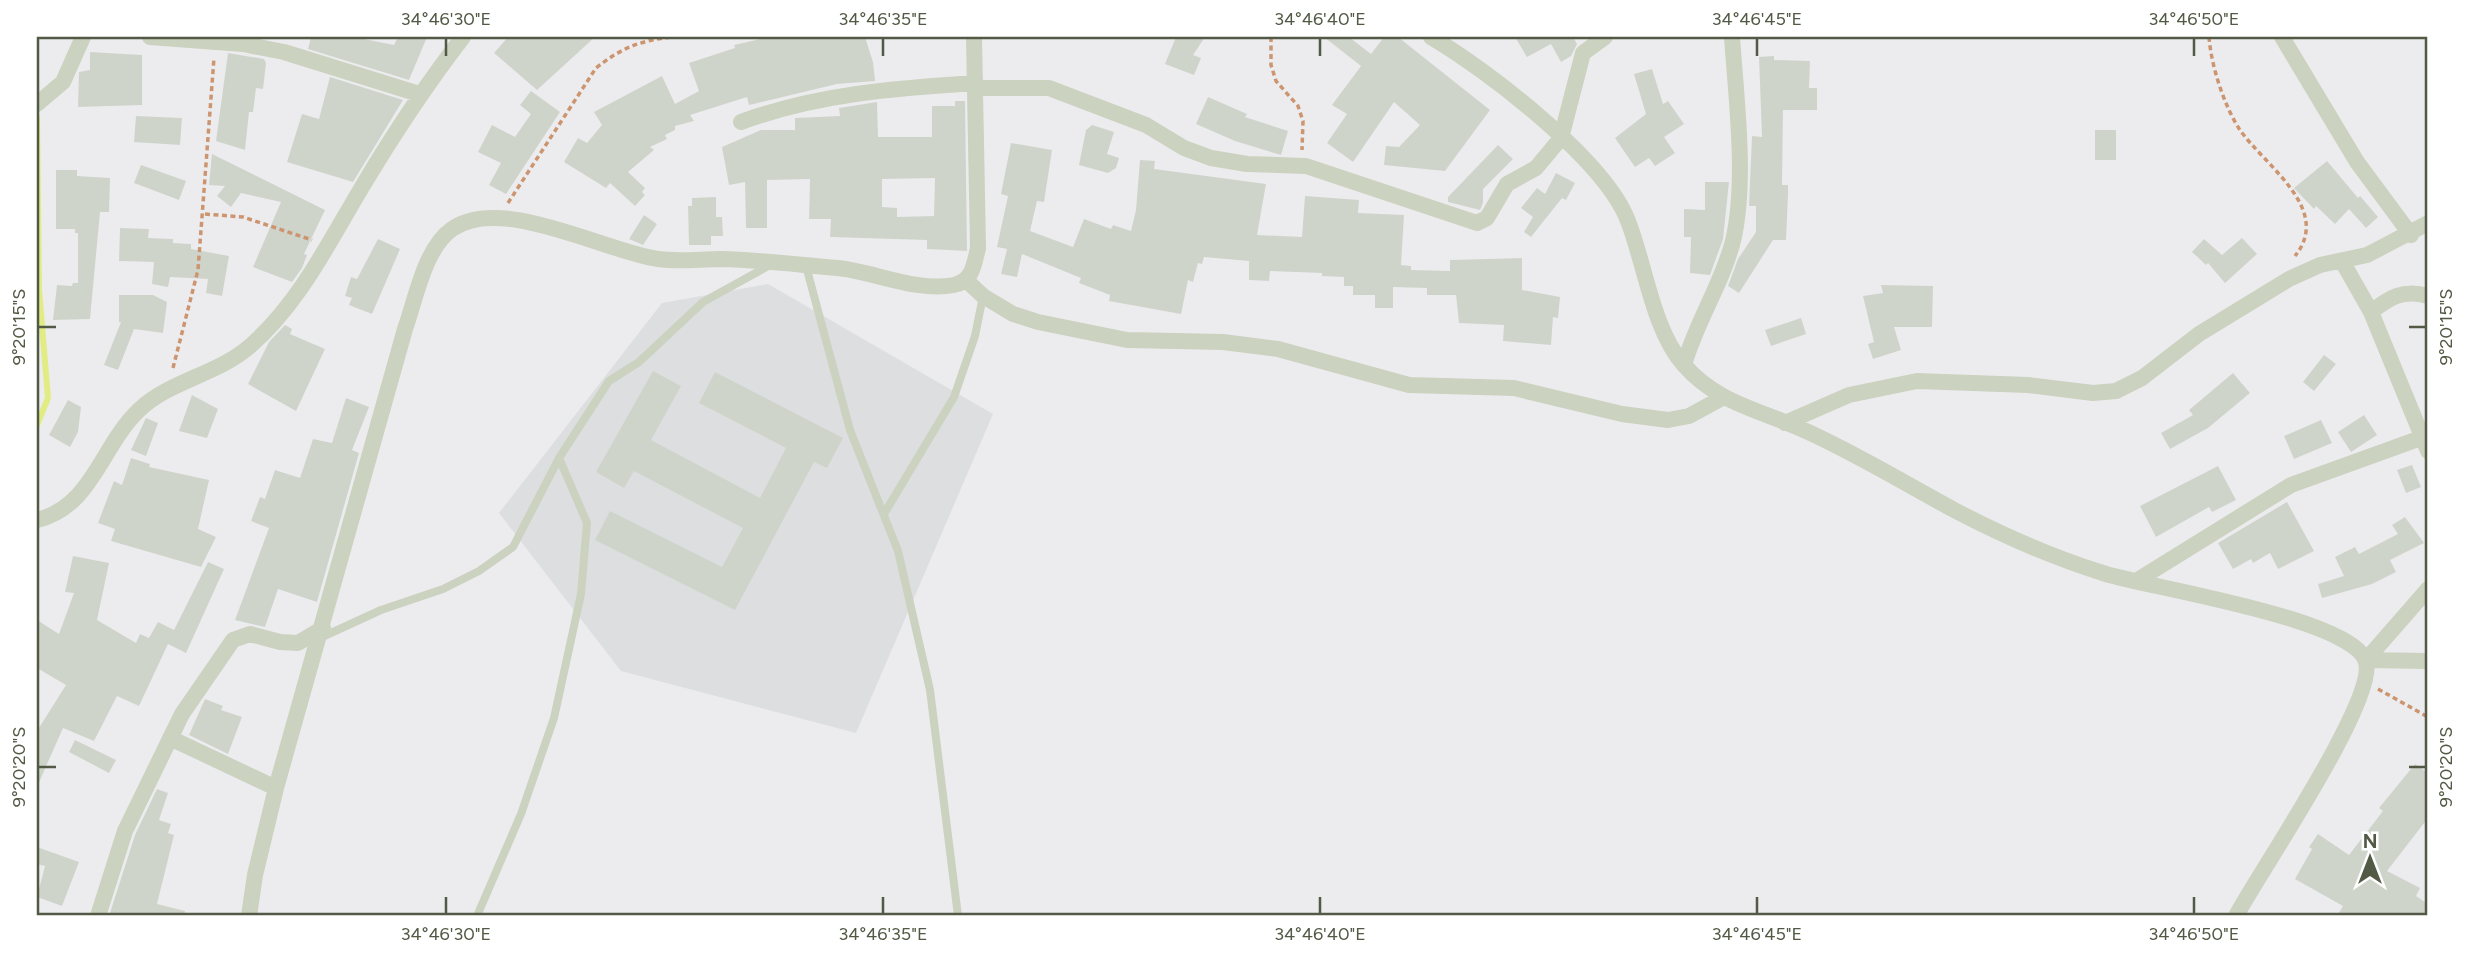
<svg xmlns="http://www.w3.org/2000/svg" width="2465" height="953" viewBox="0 0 2465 953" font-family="Figtree,sans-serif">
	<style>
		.education { fill: #dddee0 }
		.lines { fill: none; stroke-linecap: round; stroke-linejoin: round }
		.stream { stroke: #e2ec85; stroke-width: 6 }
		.building { fill: #cfd4cb; fill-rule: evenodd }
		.path { stroke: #cc9570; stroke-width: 3.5; stroke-dasharray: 5 3.5; stroke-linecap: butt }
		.lane { stroke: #cbd2bf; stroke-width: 8 }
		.street { stroke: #cbd2bf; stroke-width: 16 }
		.ticks { fill: none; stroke: #525944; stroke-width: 2.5 }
		.neatline { fill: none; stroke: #525944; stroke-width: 2.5 }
		.ticks-label { font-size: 18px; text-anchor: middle; fill: #525944 }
	</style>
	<rect width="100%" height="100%" fill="#ececef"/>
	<path class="education" d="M768 284 993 414 856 733 621 671 499 513 662 303Z"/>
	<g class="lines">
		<path class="stream" d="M37 118 39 289 48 398 37 425"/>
	</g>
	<path class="building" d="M311 37H365L364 39 394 45 398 37H427L409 80 308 49Z
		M508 37H595L537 90 494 53Z
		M769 37H865L873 62 875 81 837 84 749 105 747 97 690 115 694 121 675 126V130L665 135 667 139 650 147 654 150 628 172 645 188 642 192 645 195 635 206 610 183 606 188 564 162 578 138 587 143 602 125 594 112 662 76 675 104 699 91 689 63 735 48 734 45Z
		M1176 37H1205L1193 55 1201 58 1194 75 1165 64Z
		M1324 37H1349L1371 54 1384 37H1398L1490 110 1445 171 1384 165 1386 146 1399 147 1420 125 1394 102 1353 162 1327 143 1347 114 1332 105 1361 66Z
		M1515 37H1573L1577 44 1571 56 1561 62 1551 44 1527 57Z
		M90 52 142 55V105L78 107 79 72 90 70Z
		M228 53 264 59 266 63 263 89 256 88 253 112H249L245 150 216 141Z
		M1774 56V60L1810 61 1809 88H1817V110H1783L1782 185H1788V194L1786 240H1773L1739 293 1728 286 1738 259 1756 232V206H1749L1752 136 1762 137 1759 57Z
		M1652 69 1663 104 1668 101 1684 124 1664 137 1675 153 1655 166 1649 158 1635 167 1615 138 1646 114 1634 74Z
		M330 77 403 100 353 182 287 162 302 114 319 119Z
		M531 91 560 112 506 194 489 185 501 163 478 152 492 125 515 137 531 114 520 105Z
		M1208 97 1247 114 1245 117 1288 131 1281 155 1235 141 1196 124Z
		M955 101H965L967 251 927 249V240L830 237 831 219H809L810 179 767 180V228H746L745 182 729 185 722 147 761 130H795V118L840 116 839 108 877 102 878 137H932V106H955ZM935 178 934 216 897 217V208L882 207V179Z
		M136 116 182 118 180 145 134 142Z
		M1092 125 1114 132 1107 154 1119 158 1116 168 1108 173 1079 165 1086 130Z
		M2095 130H2116V160H2095Z
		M1011 143 1052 150 1044 202 1037 201 1030 231 1073 247 1084 219 1111 229 1113 225 1131 231 1136 210 1140 160 1155 161 1154 169 1266 184 1257 235 1302 237 1305 196 1359 200 1358 213 1404 215 1401 265 1411 266V270L1450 271V260L1522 258V290L1560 297 1558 318 1553 317 1551 345 1503 341 1504 325 1459 323 1456 295H1427V288L1393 287V308H1375V295H1353V286H1344V277L1322 276V273L1270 271 1269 281 1249 280V261L1204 257 1202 264 1198 263 1193 282 1188 280 1181 314 1109 301 1110 295 1079 283 1081 278 1022 254 1017 277 1001 274 1007 249 997 247 1008 196 1001 194Z
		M1498 145 1513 159 1483 189V203L1480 210 1448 202V197Z
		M212 154 325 210 304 254 307 255 302 268 292 282 253 267 281 202 241 193 231 207 217 196 225 186 209 185Z
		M2327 161 2358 198 2360 196 2378 217 2366 228 2349 209 2335 224 2316 206 2314 209 2294 188Z
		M141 165 186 181 179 200 134 183Z
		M56 170H77V176L110 178 109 212H100L90 319 53 320 57 285 72 286 73 283H78V233H75V229H56Z
		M1556 173 1575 183 1566 200 1562 198 1531 237 1524 232 1533 217 1521 208 1537 188 1545 194Z
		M1705 182H1729L1723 239 1710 275 1690 273 1691 237H1684V209L1705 210Z
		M716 197V217H722L723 236H711V245H689L688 206H692V198Z
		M644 215 657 224 643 245 629 239Z
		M120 228 149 229 148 238 173 239V243L191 244V249L229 256 222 296 206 293 208 279 170 277 168 287 152 284 154 262 119 261Z
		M2242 238 2257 254 2225 283 2208 263 2206 265 2192 252 2204 239 2222 255Z
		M378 239 400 249 372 314 349 305 352 298 345 296 351 277 357 279Z
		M1881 285 1933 286 1932 327H1894L1901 350 1873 359 1868 344 1874 342 1863 296 1883 293Z
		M119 295H153L167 302 163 333 134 329 118 370 104 365 121 322H119Z
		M1801 318 1806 334 1771 346 1765 330Z
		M285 325 292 329 290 334 325 349 296 411 248 384 269 342Z
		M2324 355 2336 364 2314 391 2303 382Z
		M653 371 681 386 651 440 760 498 786 448 699 403 715 372 843 438 827 468 814 462 735 610 595 540 610 511 722 567 743 528 634 471 624 488 596 472Z
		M2233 373 2250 393 2208 428 2170 449 2161 433 2193 415 2189 410Z
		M192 395 218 409 207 438 179 431Z
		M346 398 369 407 352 450 359 453 317 602 278 589 265 627 235 620 269 528 251 521 260 497 265 499 275 470 300 478 313 439 332 443Z
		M68 400 81 407 78 432 70 447 49 435Z
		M2364 415 2377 435 2351 452 2338 432Z
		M146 418 158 423 146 456 131 450Z
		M2321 420 2332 443 2294 459 2284 436Z
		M131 458 150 464 149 467 209 480 198 529 216 537 201 567 111 541 115 529 98 523 114 481 122 485Z
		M2412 465 2421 487 2406 493 2397 470Z
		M2218 466 2236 500 2212 512 2209 507 2156 537 2140 506Z
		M2287 502 2314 551 2278 569 2270 553 2253 563 2251 559 2233 569 2218 543Z
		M2405 517 2424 543 2390 560 2396 572 2372 584 2322 598 2318 584 2344 576 2335 557 2355 547 2359 554 2398 534 2392 525Z
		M73 556 109 563 97 620 136 643 140 634 149 638 158 622 174 630 208 562 224 569 186 653 168 644 139 706 117 696 94 741 63 728 37 787V731L66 685 37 668V620L59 634 74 593 65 592Z
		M205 699 223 706 221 710 242 717 228 754 189 735Z
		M75 740 116 760 109 773 69 752Z
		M2415 764 2428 773V818L2387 871 2420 888 2416 896 2428 904V916H2337L2343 906 2295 879 2312 849 2309 847 2318 834 2349 855 2383 811 2379 808Z
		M157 789 168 793 159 820 171 824 168 833 174 835 157 904 185 911 184 916H109L135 835Z
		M37 847 79 862 62 906 37 897 45 866 37 864Z"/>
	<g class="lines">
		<path class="path" d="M1271 37V65L1276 81 1298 106 1303 121 1302 150
			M2209 37C2211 65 2224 106 2240 130 2265 166 2333 209 2295 256
			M508 203 596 68C621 48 641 40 673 37
			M205 214 243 217 312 240
			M173 368 198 270 214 58
			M2378 689 2428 717"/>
		<path class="lane" d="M806 266 850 430 898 551 930 690 958 916
			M884 514 954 397 975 336 983 296
			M320 638 381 610 443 589 479 571 513 547 559 458
			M477 916 521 814 554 718 581 594 587 523 559 458 609 381 639 362 703 302 770 265"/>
		<path class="street" d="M150 37 243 44 284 52 419 94
			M1431 37C1487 70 1605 160 1628 221 1645 264 1653 331 1684 365 1718 404 1761 410 1806 431 1857 454 1906 484 1956 511 2004 536 2054 558 2106 574 2152 588 2355 619 2366 662 2377 700 2259 873 2236 916
			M2282 37 2357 162 2411 235
			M976 88H1049L1146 125 1184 148 1211 158 1247 164 1306 166 1477 223 1487 218 1507 184 1536 168 1561 138 1583 53 1605 37
			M37 104 63 82 83 37
			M741 122C817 94 896 88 976 83
			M2342 261 2371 312 2428 451
			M966 280 983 296 1013 314 1038 322 1127 340 1223 342 1278 349 1409 385 1514 388 1622 414 1668 420 1689 416 1722 398
			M2371 312C2390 297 2403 289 2428 296
			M1684 365C1696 322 1722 284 1733 241 1747 182 1736 97 1732 37
			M1785 423 1849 395 1917 381 2028 385 2093 393 2116 391 2142 378 2199 334 2289 279 2320 265 2367 255 2428 223
			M37 520C92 507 101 446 139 410 169 381 216 375 249 347 299 304 329 242 362 187 393 135 426 85 463 37
			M2136 581 2291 485 2421 438
			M2366 660 2428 589
			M2366 660 2428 661
			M170 738 276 788
			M98 916 125 831 182 714 233 640 250 634 280 642 298 643 323 628
			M249 916 255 875 276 788 405 329C416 299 424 249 452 229 501 194 606 252 658 259 678 262 701 259 721 259 760 260 800 265 838 268 875 272 916 292 954 285 973 281 974 264 978 248L974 37"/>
	</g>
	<path class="ticks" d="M446 38V56M883 38V56M1320 38V56M1757 38V56M2194 38V56M38 327H56M2409 327H2426M38 767H56M2409 767H2426M446 897V914M883 897V914M1320 897V914M1757 897V914M2194 897V914"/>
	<rect width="2465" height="953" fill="none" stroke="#ffffff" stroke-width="77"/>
	<g transform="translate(2370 858)" stroke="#ffffff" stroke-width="5" paint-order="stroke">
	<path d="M0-5L12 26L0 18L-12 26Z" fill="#525944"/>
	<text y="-10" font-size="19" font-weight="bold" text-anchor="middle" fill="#525944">N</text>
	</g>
	<rect x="38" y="38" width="2388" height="876" class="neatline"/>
	<g class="ticks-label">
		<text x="446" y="25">34°46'30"E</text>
		<text x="883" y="25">34°46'35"E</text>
		<text x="1320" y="25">34°46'40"E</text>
		<text x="1757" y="25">34°46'45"E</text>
		<text x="2194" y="25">34°46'50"E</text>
		<text transform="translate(19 327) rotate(-90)" y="6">9°20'15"S</text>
		<text transform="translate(2446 327) rotate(-90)" y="6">9°20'15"S</text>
		<text transform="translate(19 767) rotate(-90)" y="6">9°20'20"S</text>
		<text transform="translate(2446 767) rotate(-90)" y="6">9°20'20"S</text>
		<text x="446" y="940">34°46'30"E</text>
		<text x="883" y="940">34°46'35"E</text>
		<text x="1320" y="940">34°46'40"E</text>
		<text x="1757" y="940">34°46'45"E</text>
		<text x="2194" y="940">34°46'50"E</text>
	</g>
</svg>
